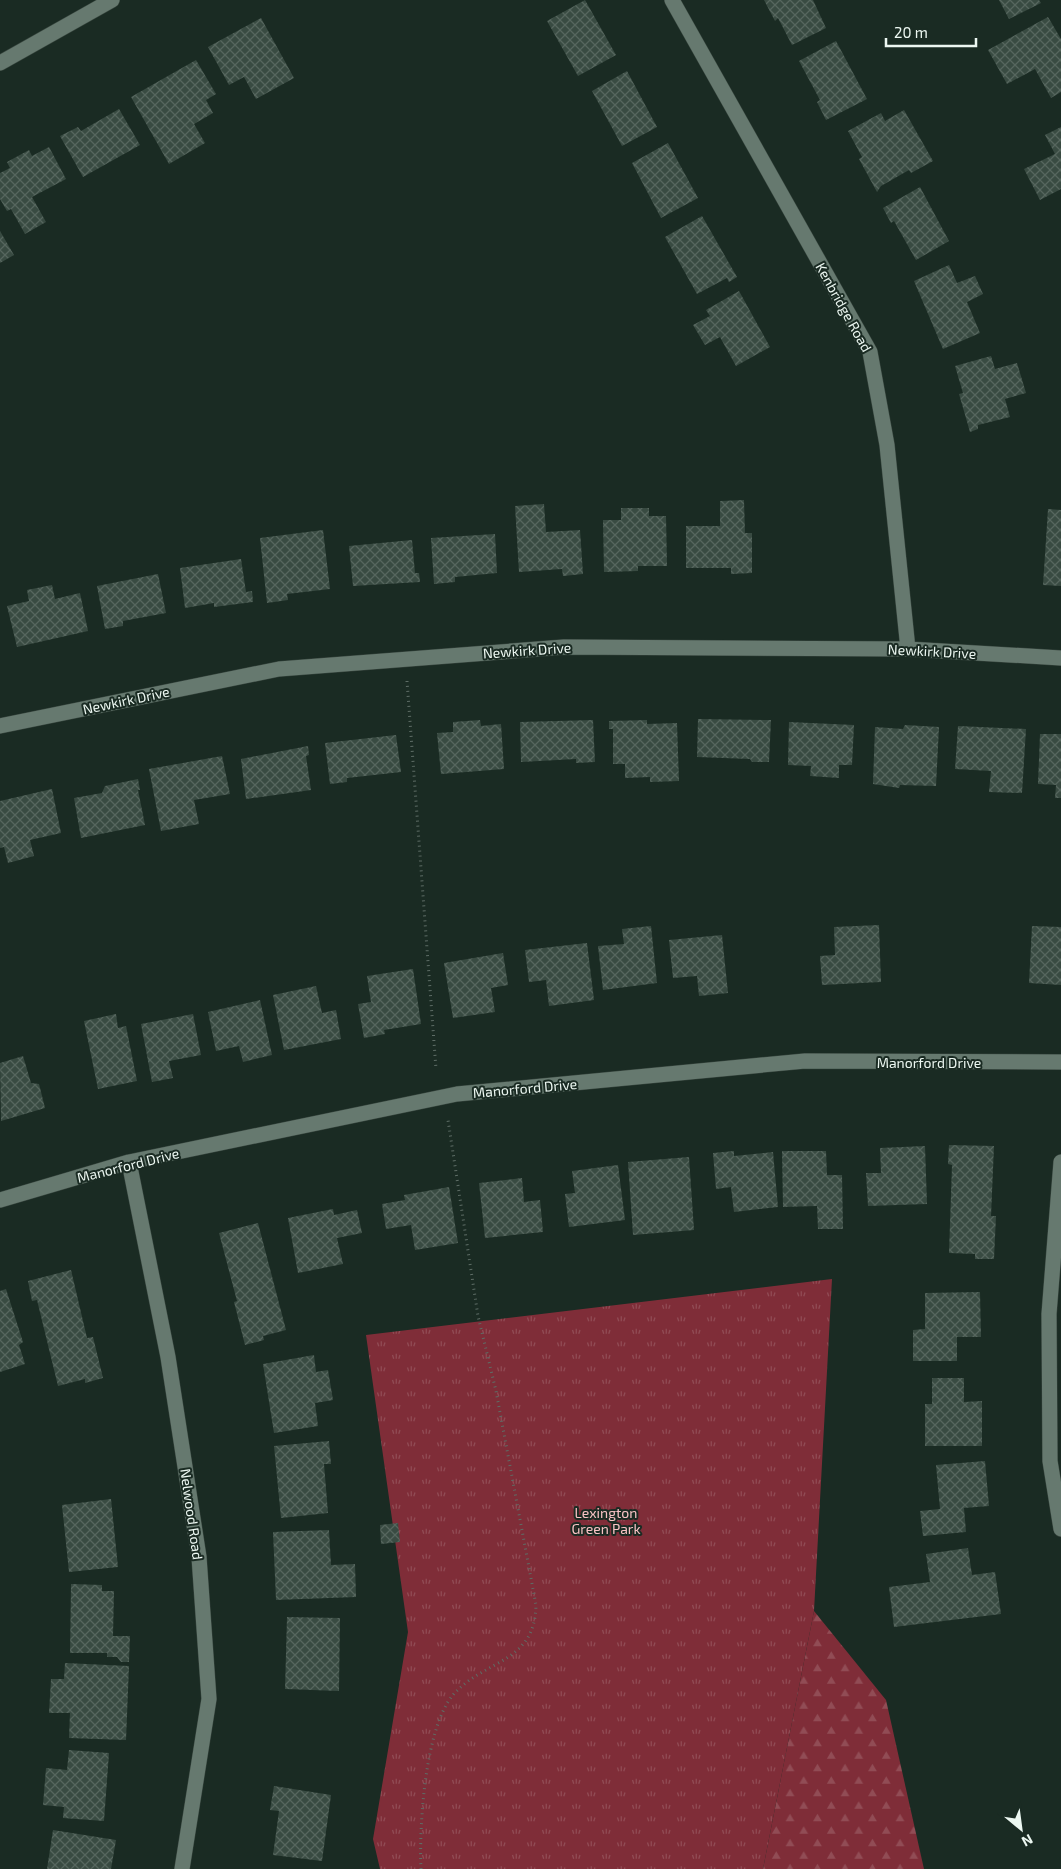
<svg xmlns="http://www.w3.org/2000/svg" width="1061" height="1869" viewBox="0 0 1061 1869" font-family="'Exo 2',sans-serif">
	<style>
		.forest { fill: url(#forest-firs) }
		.park { fill: url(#park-tufts) }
		.building { fill: url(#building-cross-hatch) }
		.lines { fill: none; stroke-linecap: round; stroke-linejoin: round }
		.minor-casing { stroke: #37453e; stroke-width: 16 }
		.path { stroke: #5e6d66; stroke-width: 3; stroke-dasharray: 1 4; stroke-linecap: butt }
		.minor { stroke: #66796f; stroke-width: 15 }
		.labels { text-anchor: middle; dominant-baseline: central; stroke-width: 4; stroke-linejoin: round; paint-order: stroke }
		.street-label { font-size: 14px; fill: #ecf7f1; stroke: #1a2b23 }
		.park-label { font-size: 14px; fill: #f9c3c5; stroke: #1a2b23 }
	</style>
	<defs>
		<pattern id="forest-firs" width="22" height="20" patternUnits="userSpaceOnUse" patternTransform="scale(1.25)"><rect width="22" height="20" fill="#7f2d38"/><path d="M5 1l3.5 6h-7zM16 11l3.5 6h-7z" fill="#914c55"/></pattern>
		<pattern id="park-tufts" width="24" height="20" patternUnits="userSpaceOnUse" patternTransform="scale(1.25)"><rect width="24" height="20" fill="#7f2d38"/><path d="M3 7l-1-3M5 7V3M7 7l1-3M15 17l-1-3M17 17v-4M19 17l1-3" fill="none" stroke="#914c55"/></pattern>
		<pattern id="building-cross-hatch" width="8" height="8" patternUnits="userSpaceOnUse" patternTransform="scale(1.25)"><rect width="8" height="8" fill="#394b42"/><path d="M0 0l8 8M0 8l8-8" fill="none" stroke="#56665e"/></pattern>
	</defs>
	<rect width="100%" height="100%" fill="#1a2b23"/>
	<path class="forest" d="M814 1611 886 1700 924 1869H763Z"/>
	<path class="park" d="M832 1279 814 1611 763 1869H380L373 1839 408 1632 366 1335Z"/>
	<path class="building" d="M585 0 616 55 578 76 547 21Z
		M764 0H813L826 28 792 45 778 18 775 21Z
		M999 0H1039L1041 3 1009 19Z
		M1048 17 1061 39V92L1051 98 1035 69 1007 84 988 50Z
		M261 18 294 78 256 99 244 77 229 85 208 47Z
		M836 41 867 99 826 120 817 102 820 100 799 61Z
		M196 60 216 94 206 100 213 113 194 124 205 143 169 164 131 97Z
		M627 71 657 127 622 146 592 91Z
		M119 109 140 145 83 177 60 136 78 127 81 131Z
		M904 110 933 161 911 173 909 170 881 186 877 192 859 159 862 157 848 131 881 113 885 121Z
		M1061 127V189L1040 200 1024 169 1055 154 1045 135Z
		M668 143 698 198 661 218 632 163Z
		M49 147 66 179 32 197 46 222 25 234 11 209 7 211 0 199V173L10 168 7 162 29 150 32 156Z
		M920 187 949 241 916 260 894 221 891 223 883 208Z
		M702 216 737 277 729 282 727 278 697 294 665 237Z
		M0 231 14 255 0 263Z
		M949 265 957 283 975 276 983 294 967 302 980 333 943 349 914 281Z
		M739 291 770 347 736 366 720 337 705 345 693 325 710 316 706 310Z
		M991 356 995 369 1017 363 1026 393 1005 399 1010 417 978 425V429L970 432 959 394 963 393 955 366Z
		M744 500 745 533H752V573L731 574V568H686V526H720V501Z
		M544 504 546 532 580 530 583 574 563 576 562 569 519 572 515 506Z
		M621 508H649V516H666L667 566H638V571L604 572 603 520H621Z
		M1048 509 1061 510V586L1043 585Z
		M323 530 330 589 287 594 288 600 267 603 260 538Z
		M495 534 497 573 455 577V582L434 584 431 538Z
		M412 540 415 573H419L420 582 353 586 349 546Z
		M241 559 246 592 252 591 253 602 214 607V603L185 608 180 568Z
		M158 574 166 613 123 621V626L105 629 97 586Z
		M52 585 55 599 80 593 88 631 17 647 7 606 29 601 27 590Z
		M698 719 771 720 769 762H752L750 759 697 757Z
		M480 720 481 726 501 724 504 769 441 774 437 733 453 732V722Z
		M593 720 595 762 576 763V759L521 762 520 722Z
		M647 720V724L677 723 679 781 650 782V777L625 778V764H613V729H609V721Z
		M789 722 854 725 852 765H839V778L810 776 811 766 788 765Z
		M905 725 939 727 936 786 900 785 899 788 873 784 875 727 903 729Z
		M958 726 1026 729 1022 793 989 792 991 771 955 769Z
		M1040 734H1061V798H1055L1056 785 1038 784Z
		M396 735 401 772 347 778V782L330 784 325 743Z
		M308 746 309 755 306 756 311 790 246 799 241 759Z
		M222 756 230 794 194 800 199 824 161 831 149 769Z
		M138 779 140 790H138L145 825 81 838 74 798 102 793 105 786Z
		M52 789 61 833 30 840 34 856 8 863 4 847 0 848V801Z
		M879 925 881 982 822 985 820 956 835 955 834 927Z
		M651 926 657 983 603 990 598 946 624 944 622 929Z
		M1032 926 1061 927V985L1029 983Z
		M722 935 728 993 699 996 697 976 673 978 669 940Z
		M587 943 594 1000 549 1006 546 980 529 982 525 950Z
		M503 953 508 985 491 988 495 1012 453 1018 444 963Z
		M413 969 421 1024 384 1030 385 1034 364 1038 358 1004 371 1002 367 976Z
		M316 986 322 1013 336 1010 341 1039 284 1050 273 995Z
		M260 1000 272 1055 243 1062 239 1046 216 1051 208 1012Z
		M116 1014 118 1028 126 1026 137 1081 98 1089 84 1021Z
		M193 1014 201 1055 169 1061 173 1078 152 1082 141 1024Z
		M23 1056 31 1083 39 1084 45 1108 1 1121 0 1063Z
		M949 1145 994 1146 991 1216H996L994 1259H975V1254L949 1253 952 1165 948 1164Z
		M925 1146 927 1204 868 1206 866 1173H881L880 1148Z
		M734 1151V1156L773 1152 778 1207 734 1212 731 1187 716 1189 713 1153Z
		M782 1151H826L827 1175H842L843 1229H818L817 1206 783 1207Z
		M689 1157 694 1230 633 1235 628 1162Z
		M618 1165 625 1220 569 1227 565 1194 575 1193 572 1171Z
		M522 1178 524 1202 540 1200 543 1232 485 1238 479 1183Z
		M449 1187 458 1243 415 1250 411 1225 386 1229 382 1204 405 1200 404 1195Z
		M333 1209 334 1215 357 1210 362 1233 337 1238 343 1264 298 1273 288 1218Z
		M258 1223 286 1330 263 1336 264 1340 245 1345 234 1302 237 1301 219 1233Z
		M71 1270 87 1338 93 1337 103 1378 85 1383V1379L58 1386 37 1300 32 1301 28 1281Z
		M6 1289 23 1342 19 1345 25 1364 0 1372V1291Z
		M980 1292 981 1337H957V1361H913V1330L925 1329V1293Z
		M314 1355 316 1372 328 1370 333 1400 315 1403 318 1426 274 1433 263 1364Z
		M932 1378H964V1402L982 1401V1446H925V1404H932Z
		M329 1441 331 1464H324L328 1513 281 1518 274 1446Z
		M985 1461 989 1506 964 1508 966 1532 923 1536 920 1511 940 1509 936 1465Z
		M111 1499 118 1567 69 1572 62 1505Z
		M398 1523 400 1542 381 1544 380 1525Z
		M329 1530 331 1565 355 1564 356 1597 276 1600 273 1532Z
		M968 1548 972 1575 995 1572 1001 1614 894 1627 889 1587 930 1582 926 1554Z
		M71 1584 102 1585V1591H114L113 1636H130L129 1662H121L117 1657H107V1653H70Z
		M287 1617 340 1618 339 1691 285 1689Z
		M65 1663 129 1666 126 1740 69 1738 70 1713H49L51 1679H64Z
		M69 1750 109 1753 104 1821 63 1818 64 1807 43 1805 46 1768 67 1770Z
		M274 1786 331 1795 322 1861 273 1855 279 1811 270 1810Z
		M53 1830 116 1840 111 1869H47Z"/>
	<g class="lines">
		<g class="minor-casing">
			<path id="minor" d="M672 0 870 352 887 445 908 649
				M0 63 112 0
				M0 726 279 669 564 647 908 649 1061 658
				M129 1162 168 1357 199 1557 209 1699 182 1869
				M1061 1162 1049 1314 1050 1461 1061 1529
				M0 1200 129 1162 457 1094 805 1061 1061 1062"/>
		</g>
		<path class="path" d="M407 681 436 1069
			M421 1869C419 1826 425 1728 453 1695 484 1659 535 1664 536 1605L496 1391 478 1316 448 1120"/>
		<use href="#minor" class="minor"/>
	</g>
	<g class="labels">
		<g class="street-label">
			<text transform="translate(844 307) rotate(61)">Kenbridge Road</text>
			<text transform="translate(527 650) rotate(-4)">Newkirk Drive</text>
			<text transform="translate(932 651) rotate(3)">Newkirk Drive</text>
			<text transform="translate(126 700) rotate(-12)">Newkirk Drive</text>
			<text x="929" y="1062">Manorford Drive</text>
			<text transform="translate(525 1088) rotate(-5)">Manorford Drive</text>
			<text transform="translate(128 1165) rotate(-14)">Manorford Drive</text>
			<text transform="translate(192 1514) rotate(82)">Nelwood Road</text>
		</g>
		<g class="park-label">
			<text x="606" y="1512">Lexington<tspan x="606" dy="16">Green Park</tspan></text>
		</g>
	</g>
	<g transform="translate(1021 1829) rotate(151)" stroke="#1a2b23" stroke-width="4" paint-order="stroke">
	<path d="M0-4L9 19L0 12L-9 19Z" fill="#ecf7f1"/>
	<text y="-8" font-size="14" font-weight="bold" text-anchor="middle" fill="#ecf7f1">N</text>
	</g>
	<path d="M886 38v8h90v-8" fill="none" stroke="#ecf7f1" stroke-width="2.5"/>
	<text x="894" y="38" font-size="15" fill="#ecf7f1" stroke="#1a2b23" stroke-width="4" paint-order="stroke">20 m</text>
</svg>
